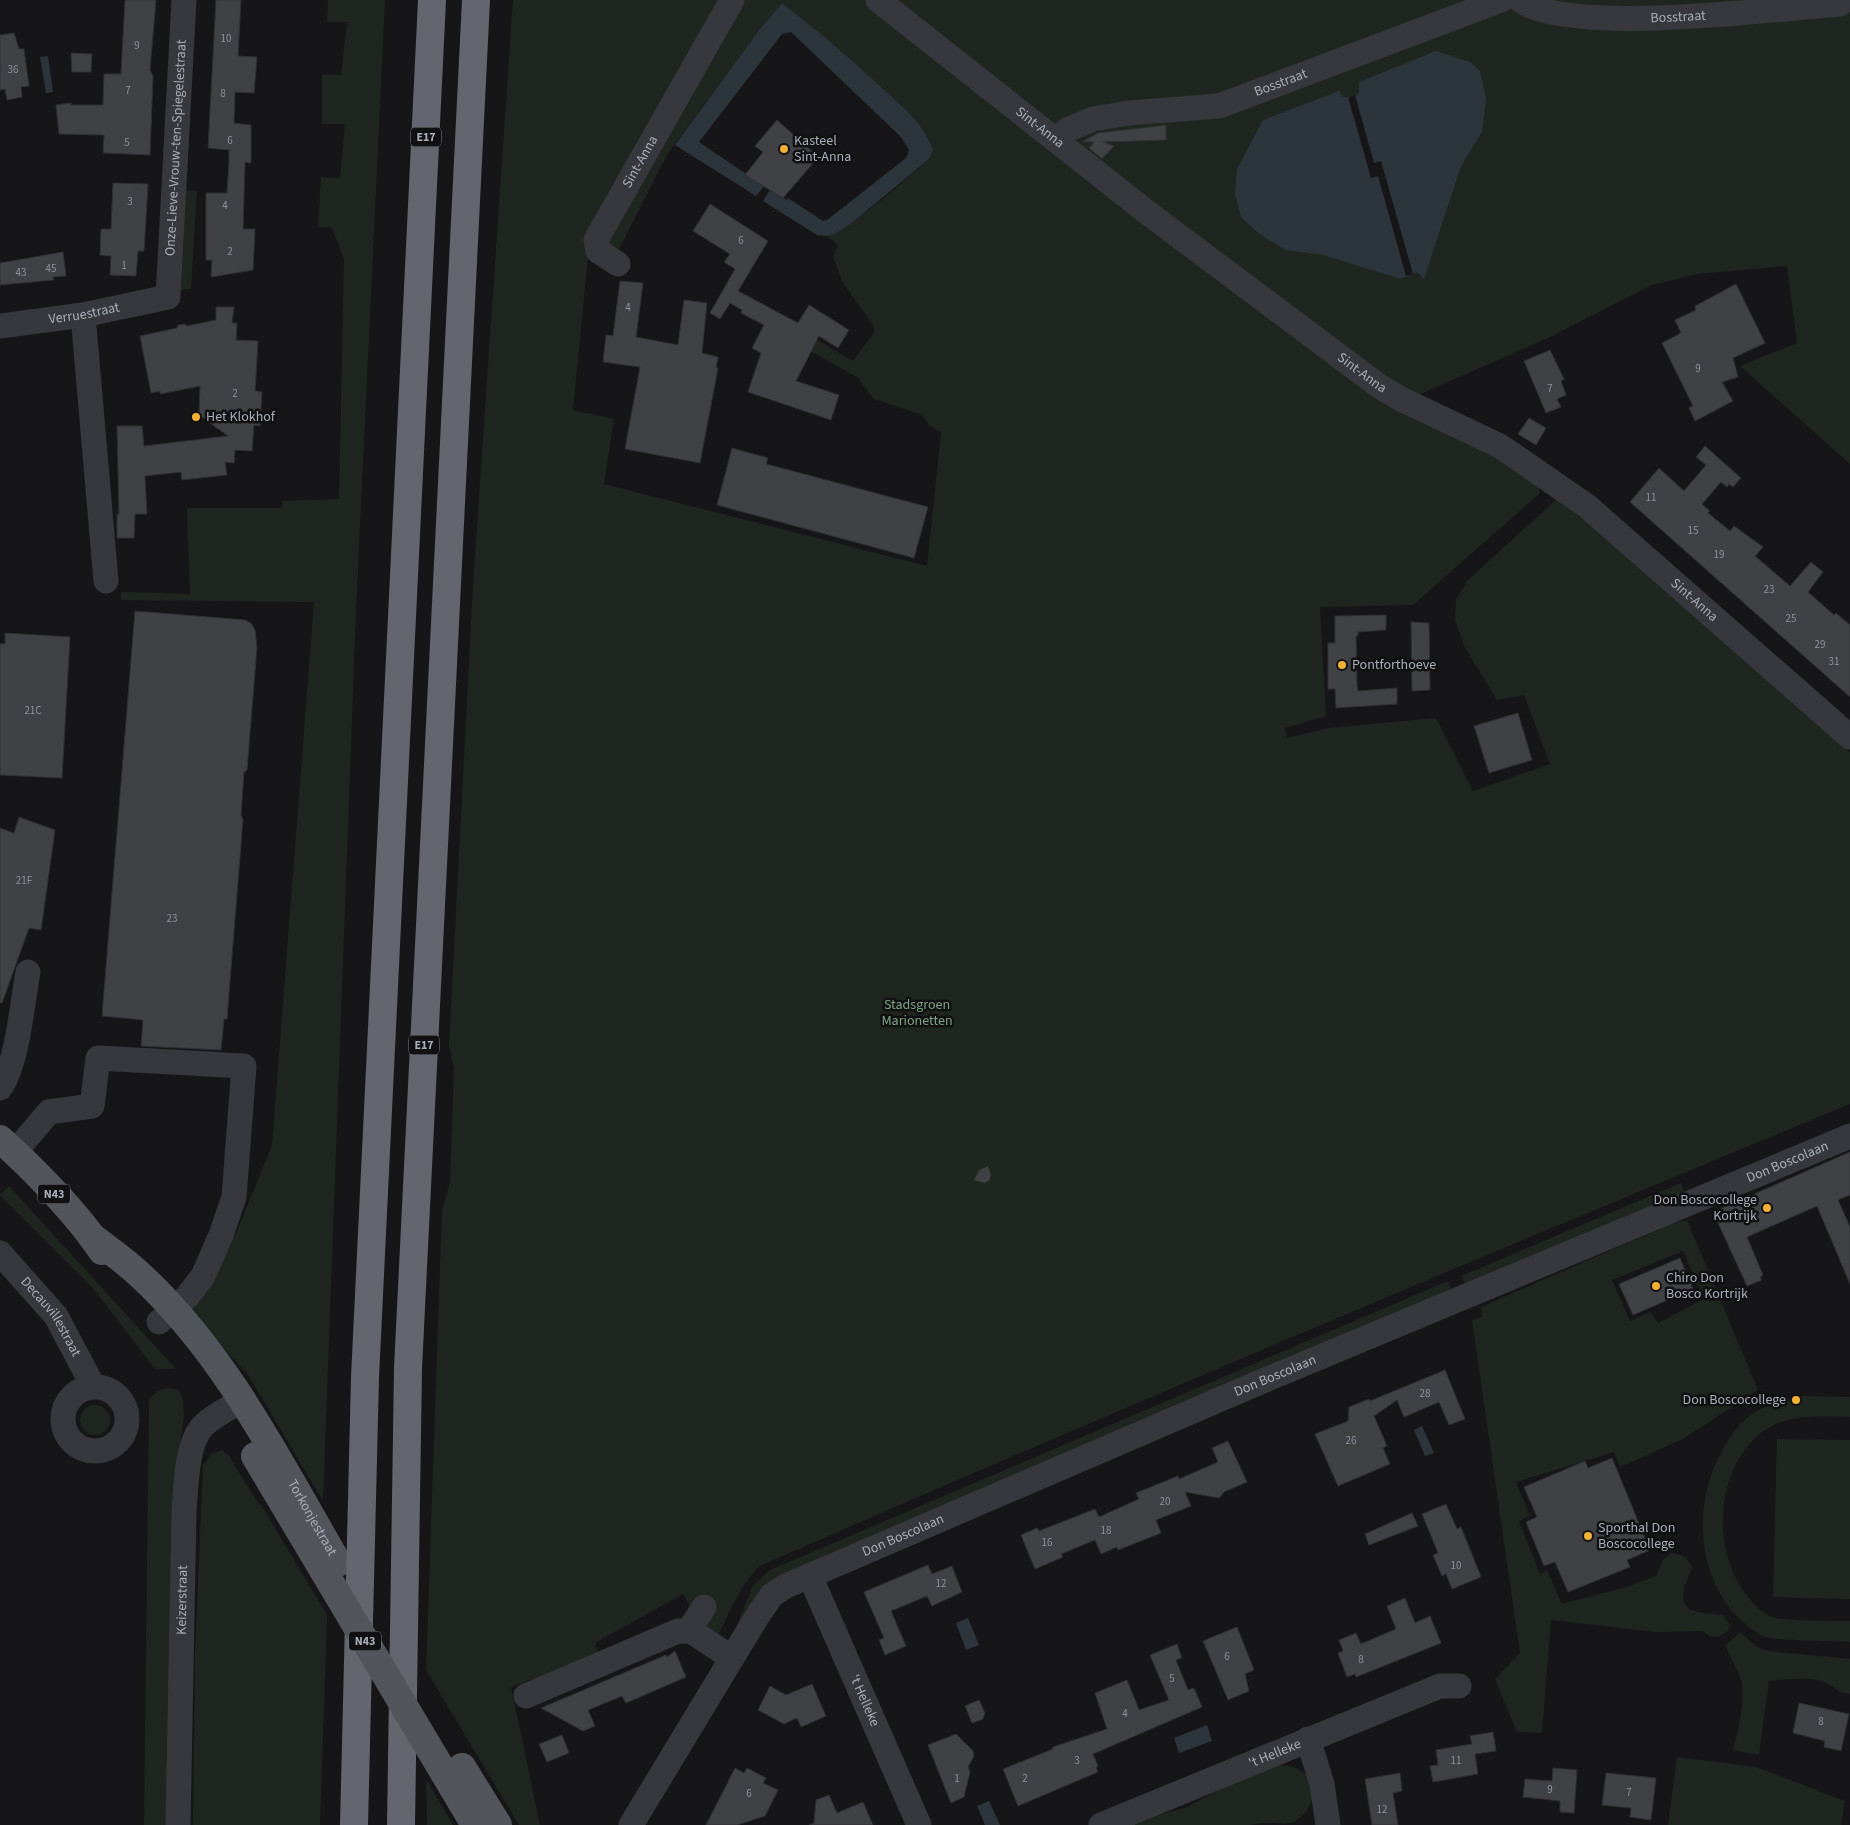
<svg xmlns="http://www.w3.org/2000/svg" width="1850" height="1825" viewBox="0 0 1850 1825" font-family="'Source Sans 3',sans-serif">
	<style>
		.green { fill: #1e261f; fill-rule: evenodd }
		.water { fill: #2c353c }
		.pier { fill: #161618 }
		.building { fill: #404145; stroke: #303034 }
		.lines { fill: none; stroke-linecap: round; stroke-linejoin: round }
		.minor { stroke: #37383d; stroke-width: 25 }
		.major { stroke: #53555c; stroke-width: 28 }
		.highway { stroke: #63666e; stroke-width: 28 }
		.major-bridge { stroke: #53555c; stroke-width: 28 }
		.poi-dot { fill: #f2b134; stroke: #111113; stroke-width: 2 }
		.labels { text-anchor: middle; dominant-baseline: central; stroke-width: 5; stroke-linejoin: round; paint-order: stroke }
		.number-label { font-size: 11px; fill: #8e929b }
		.shield { fill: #111113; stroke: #7b7e86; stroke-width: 1 }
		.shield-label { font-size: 12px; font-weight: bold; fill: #a8adb8 }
		.street-label { font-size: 14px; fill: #a8adb8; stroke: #111113 }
		.poi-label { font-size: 14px; fill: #a8adb8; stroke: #111113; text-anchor: start }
		.park-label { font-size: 14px; fill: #7fa381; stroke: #111113 }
	</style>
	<rect width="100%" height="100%" fill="#161618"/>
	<path class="green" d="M328 0H385L356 610 323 1501 249 1376 191 1312 207 1289 237 1231 272 1145 314 602 121 600V592L190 594 187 508H282V501L339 499 344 259 332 228 318 227 321 177 340 178 345 124H322V74L341 75 347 22H327Z
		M513 0H1850V464L1740 366 1797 343 1787 266 1697 274 1652 285 1546 339 1418 395 1471 440 1539 485V494L1413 605 1320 607 1326 716 1285 728 1287 738 1328 728 1436 718 1473 791 1550 764 1524 695 1497 700 1464 646 1455 619 1456 600 1467 581 1560 496 1850 752V1104C1485 1255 1121 1408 760 1566 740 1584 731 1611 718 1635L701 1625 683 1594 595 1643 599 1655 511 1687 540 1825H519L426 1670 442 1210 450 1183 454 1068 449 1046 473 585ZM782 3C817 31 850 58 882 88 902 106 924 123 933 149L929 159 884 198 853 222 827 236 838 245 833 257 842 281 872 324 875 331 853 361 791 324 784 337 857 377 874 399 922 415 929 425 941 433 927 566 604 484 614 419 573 410 590 237 619 249 667 155 759 30Z
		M186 191H197L191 289 181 290Z
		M1681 1183 1685 1195 1468 1288 1461 1276Z
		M9 1186 176 1369H155L93 1288 0 1195Z
		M1687 1220 1758 1390 1681 1440 1620 1467 1614 1452 1516 1482 1530 1516 1519 1521 1540 1574 1547 1570 1562 1604 1627 1587 1656 1576 1663 1560 1671 1553C1683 1555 1688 1557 1692 1568 1687 1580 1674 1605 1694 1611 1702 1614 1713 1613 1722 1615L1730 1624 1728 1631 1718 1637 1710 1636 1702 1631 1655 1632 1551 1620 1542 1733 1517 1732 1495 1679 1520 1653 1472 1320 1482 1317 1481 1307 1671 1224ZM1683 1251 1704 1299 1658 1323 1650 1312 1630 1321 1612 1280Z
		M1448 1281 1452 1293 888 1534 737 1625 753 1585 770 1570Z
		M168 1388 179 1390 183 1399 184 1416 175 1478 171 1825H144L149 1399 158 1391Z
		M1802 1396 1850 1397V1417C1822 1417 1790 1413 1765 1430 1715 1464 1710 1553 1748 1597 1754 1604 1762 1613 1771 1617 1781 1621 1835 1621 1850 1621V1642C1836 1641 1772 1641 1763 1636 1697 1600 1688 1509 1723 1449 1731 1435 1742 1420 1755 1412 1769 1404 1786 1400 1802 1396Z
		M80 1420a15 15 0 1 1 30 0a15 15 0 1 1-30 0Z
		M1777 1439 1850 1440V1599L1773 1597Z
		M222 1450 229 1456 259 1505 260 1503 327 1615 320 1825H193L195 1654 203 1466 211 1454Z
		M1740 1632 1757 1647 1769 1651 1850 1659V1694C1838 1694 1833 1684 1821 1681 1806 1676 1785 1680 1769 1681L1759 1755 1733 1750C1738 1732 1747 1695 1740 1677 1736 1665 1729 1657 1726 1645Z
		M1677 1757 1756 1767 1845 1801 1841 1825H1668Z
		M1266 1765C1275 1765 1288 1764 1296 1768 1324 1780 1314 1814 1291 1823 1284 1825 1275 1822 1268 1823 1262 1823 1255 1824 1249 1825H1124L1187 1807Z
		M426 1779 453 1825H427Z"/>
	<path class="water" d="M782 3C817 30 850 58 882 88 902 106 924 123 933 150L929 159 853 222 835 234 827 236 817 235 763 201 770 190 787 200 788 198 823 221 827 220 906 158 909 150 901 137 791 32 782 34 699 142 764 186 756 196 675 145 759 30Z
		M1436 51 1470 62 1480 71 1486 98 1482 132 1461 166 1424 279 1417 272 1401 279 1323 255 1285 250 1258 233 1241 217 1235 194 1237 169 1263 120 1339 91 1343 97 1356 96 1359 92V82Z
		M48 56 53 92 46 93 40 57Z
		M1422 1426 1434 1453 1425 1456 1414 1430Z
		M968 1618 979 1645 966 1650 956 1623Z
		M1207 1725 1212 1741 1179 1753 1174 1738Z
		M989 1801 1000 1825H985L977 1806Z"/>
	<path class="pier" d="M1355 95 1374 163 1381 161 1413 274 1406 276 1378 176 1371 178 1348 97Z"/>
	<path class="building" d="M125 0H156L150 70 153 76 150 155 103 153 104 135 59 134 56 105 71 103V105H103L104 74H121Z
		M216 0H241L238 56 257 57 254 93 235 92 234 123 251 125V163L245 162 243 229H255L253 270 211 277 212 260H206V193H227L229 162V150L208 148Z
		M14 33 19 49H24L29 86 21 87 22 97 7 100 5 89 0 90V35Z
		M71 53 92 54 91 72H72Z
		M777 120 816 155 815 161 783 198 745 175 763 152 755 146Z
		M1166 125V140L1103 142 1114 146 1102 159 1089 148 1094 142H1082L1098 133Z
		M113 183 148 184 144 251H138L136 276 110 275 111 256 100 255 101 229H111Z
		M710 204 768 241 738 291 798 323 809 305 849 330 838 348 819 336 796 381 839 395 831 420 748 392 761 353 752 348 764 325 741 313 742 310 730 303 720 319 710 313 735 269 724 262 730 254 693 231Z
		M63 252 66 276 53 277 54 280 0 285V263Z
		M620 281 643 283 636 337 678 345 684 300 707 303 702 353 718 357 716 368H718L700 463 625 449 640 367 603 362 606 335 613 336Z
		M1736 284 1765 343 1733 358 1738 377 1722 382 1733 401 1695 421 1689 408 1693 406 1662 343 1681 333 1675 320 1696 310 1695 306Z
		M216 307H234L232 323H237L236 340 258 341 255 391 262 392 260 426 254 425 252 451 235 450 234 463 225 462 227 475 182 480 181 472 145 476 147 514H135L134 538H117V514H119L117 426H142L144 446 228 436 199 415 200 386 160 394V391L151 393 140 336 177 328 178 325 185 324 187 326 216 320Z
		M1550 350 1564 379 1561 381 1566 395 1557 399 1561 407 1546 413 1524 361Z
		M1529 418 1546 428 1536 445 1518 434Z
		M1705 446 1741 478 1733 487 1729 484 1727 487 1721 482 1702 504 1710 511 1708 513 1730 531 1734 526 1763 547 1755 556 1790 586 1811 562 1823 572 1808 592 1834 615 1836 613 1850 625V697L1630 502 1659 468 1684 491 1706 465 1696 457Z
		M732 448 768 458 766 464 928 507 914 558 717 505Z
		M135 611 245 620 251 623 255 630 257 647 247 770 244 772 241 816 243 819 227 1019H224L221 1050 141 1046 143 1020 102 1016Z
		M1386 615V630L1358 632V636H1356L1357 686 1358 691 1397 688V704L1336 708 1335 689H1328V643H1335V616Z
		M1411 622 1429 623 1430 690 1412 691Z
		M5 633 70 637 62 778 0 775V644H5Z
		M1518 713 1532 760 1489 773 1474 726Z
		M19 817 55 830 41 930 29 928 2 1003H0V828L14 833Z
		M1850 1152V1195L1838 1200 1850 1227V1284L1817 1206 1747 1237 1763 1275 1760 1277 1762 1280 1747 1286 1713 1212Z
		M988 1166 991 1175 989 1181 984 1183 974 1180 979 1170Z
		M1680 1258 1693 1289 1633 1315 1619 1284Z
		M1445 1370 1465 1419 1449 1425 1439 1402 1404 1417 1397 1400 1374 1416 1387 1446 1383 1448 1390 1464 1338 1486 1315 1434 1348 1421 1349 1407 1369 1399 1370 1401Z
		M1228 1441 1247 1482 1224 1492 1219 1498 1185 1492 1191 1506 1156 1520 1161 1533 1118 1550 1117 1547 1101 1554 1095 1540 1061 1554 1063 1557 1035 1569 1021 1535 1037 1528 1039 1531 1095 1509 1099 1517 1139 1499 1136 1493 1178 1476 1179 1479 1218 1462 1212 1448Z
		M1612 1458 1650 1550 1627 1560 1630 1567 1568 1592 1555 1562 1544 1566 1526 1522 1537 1517 1524 1487 1585 1461 1588 1468Z
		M1446 1504 1457 1529 1461 1527 1481 1577 1452 1589 1446 1574 1442 1576 1433 1555 1438 1553 1422 1514Z
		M1412 1513 1418 1526 1369 1545 1365 1534Z
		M928 1565 932 1574 952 1566 962 1592 932 1606 927 1596 891 1611 906 1646 885 1655 879 1640 884 1638 864 1592Z
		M1405 1598 1415 1623 1430 1616 1441 1643 1356 1677 1355 1674 1347 1677 1338 1653 1343 1651 1339 1640 1356 1633 1361 1644 1396 1629 1387 1606Z
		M1237 1627 1254 1670 1245 1674 1249 1691 1228 1700 1203 1641Z
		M1177 1644 1182 1658 1176 1660 1188 1690 1194 1688 1202 1707 1093 1754 1098 1766 1096 1767 1098 1772 1018 1806 1003 1769 1053 1749V1747L1107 1729 1095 1693 1127 1680 1139 1710 1169 1700 1150 1655Z
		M675 1651 686 1677 626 1703 622 1696 588 1710 595 1726 583 1731 541 1708 666 1655 667 1657Z
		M812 1684 826 1716 801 1727 797 1718 784 1724 758 1710 770 1686 786 1695Z
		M979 1700 985 1713 983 1719 972 1723 965 1706Z
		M1799 1703 1849 1714 1841 1751 1824 1747 1825 1741 1793 1733Z
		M1493 1732 1496 1751 1475 1754 1478 1774 1433 1782 1430 1766 1438 1765 1436 1750 1472 1744 1470 1736Z
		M956 1734 973 1751 974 1756 968 1767 970 1772 964 1797 951 1803 928 1745Z
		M562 1735 569 1753 547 1762 539 1744Z
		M735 1768 744 1773 747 1768 766 1778 763 1783 778 1790 765 1816 737 1825H706Z
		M1553 1768 1577 1770 1574 1813 1560 1812V1801L1523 1797 1525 1779 1552 1781Z
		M1400 1773 1402 1791 1393 1793 1398 1825H1372L1365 1779Z
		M1606 1773 1656 1778 1651 1820 1630 1817 1631 1808 1602 1805Z
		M829 1795 837 1813 863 1802 873 1825H809L814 1823 816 1800Z"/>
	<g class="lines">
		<g class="minor">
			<path id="s1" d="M878 0 1148 213 1379 386 1401 399 1500 446 1587 506 1850 737"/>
			<path id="s2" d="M1520 0C1569 36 1775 9 1840 4"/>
			<path id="s3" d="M1057 140 1067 130 1093 119 1129 113 1219 106 1501 0"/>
			<path id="s4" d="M618 264 598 251 596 240 732 0"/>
			<path d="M83 315 106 581"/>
			<path id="s5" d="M0 326 83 315 168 297 184 0"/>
			<path d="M0 1088C18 1062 22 1004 28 972"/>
			<path d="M15 1152 49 1112 92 1106 98 1058 244 1066 234 1197 221 1235 203 1276 186 1298 159 1322"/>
			<path id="s6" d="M0 1253 56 1316 93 1386"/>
			<circle cx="95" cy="1419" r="32"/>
			<path id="s7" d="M810 1576 919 1825"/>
			<path d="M704 1607 693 1624 691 1631 732 1658"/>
			<path d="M526 1696 678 1631H691"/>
			<path d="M1308 1739 1322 1784 1328 1825"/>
			<path id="s8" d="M178 1825 184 1512C186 1489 186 1443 203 1426 214 1415 229 1408 242 1401"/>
			<path id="s9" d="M631 1825 758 1615 772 1595 786 1586 1251 1386 1850 1136"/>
			<path id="s10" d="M1101 1825 1440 1686H1459"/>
		</g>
		<g class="major">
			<path d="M0 1139C33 1168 78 1215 102 1251"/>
			<path id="s11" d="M92 1237C108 1249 125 1261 140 1275 226 1354 280 1464 338 1563"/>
		</g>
		<path class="highway" d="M354 1825 365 1377 432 0
			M401 1825 408 1368 476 0"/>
		<path class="major-bridge" d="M255 1456 475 1825
			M462 1767 498 1825"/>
	</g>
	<g class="poi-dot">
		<circle cx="784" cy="149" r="5"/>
		<circle cx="196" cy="417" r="5"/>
		<circle cx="1342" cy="665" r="5"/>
		<circle cx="1767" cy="1208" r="5"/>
		<circle cx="1656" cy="1286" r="5"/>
		<circle cx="1796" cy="1400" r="5"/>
		<circle cx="1588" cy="1536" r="5"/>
	</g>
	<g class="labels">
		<g class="number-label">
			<text x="226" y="38">10</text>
			<text x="137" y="45">9</text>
			<text x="13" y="69">36</text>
			<text x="128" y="90">7</text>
			<text x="223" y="93">8</text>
			<text x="230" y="140">6</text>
			<text x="127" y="142">5</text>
			<text x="130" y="201">3</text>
			<text x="225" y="205">4</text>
			<text x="741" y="240">6</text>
			<text x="230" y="251">2</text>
			<text x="124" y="265">1</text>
			<text x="51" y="268">45</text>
			<text x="21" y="272">43</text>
			<text x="628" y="307">4</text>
			<text x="1698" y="368">9</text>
			<text x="1550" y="388">7</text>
			<text x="235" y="393">2</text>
			<text x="1651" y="497">11</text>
			<text x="1693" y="530">15</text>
			<text x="1719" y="554">19</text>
			<text x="1769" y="589">23</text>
			<text x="1791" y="618">25</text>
			<text x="1820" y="644">29</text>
			<text x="1834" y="661">31</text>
			<text x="33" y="710">21C</text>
			<text x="24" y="880">21F</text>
			<text x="172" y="918">23</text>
			<text x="1425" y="1393">28</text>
			<text x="1351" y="1440">26</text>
			<text x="1165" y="1501">20</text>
			<text x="1106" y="1530">18</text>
			<text x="1047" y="1542">16</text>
			<text x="1456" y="1565">10</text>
			<text x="941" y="1583">12</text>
			<text x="1227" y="1656">6</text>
			<text x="1361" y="1659">8</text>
			<text x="1172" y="1678">5</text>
			<text x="1125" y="1713">4</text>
			<text x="1821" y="1721">8</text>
			<text x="1077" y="1760">3</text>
			<text x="1456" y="1760">11</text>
			<text x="957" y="1778">1</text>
			<text x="1025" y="1778">2</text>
			<text x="1550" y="1789">9</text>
			<text x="1629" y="1792">7</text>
			<text x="749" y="1793">6</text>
			<text x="1382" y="1809">12</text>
		</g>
		<g class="shield">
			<rect x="411" y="127.5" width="30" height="19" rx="4"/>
			<rect x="409" y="1035.5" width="30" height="19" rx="4"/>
			<rect x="38" y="1184.5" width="32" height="19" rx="4"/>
			<rect x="349" y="1631.5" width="32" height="19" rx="4"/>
		</g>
		<g class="shield-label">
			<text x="426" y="137">E17</text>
			<text x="424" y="1045">E17</text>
			<text x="54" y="1194">N43</text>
			<text x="365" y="1641">N43</text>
		</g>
		<g class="street-label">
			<text stroke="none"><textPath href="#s2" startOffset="161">Bosstraat</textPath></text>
			<text stroke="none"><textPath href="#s3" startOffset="235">Bosstraat</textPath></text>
			<text stroke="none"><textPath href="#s1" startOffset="206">Sint-Anna</textPath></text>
			<text stroke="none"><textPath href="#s5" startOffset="320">Onze-Lieve-Vrouw-ten-Spiegelestraat</textPath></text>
			<text stroke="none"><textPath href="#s4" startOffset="125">Sint-Anna</textPath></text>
			<text stroke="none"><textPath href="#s5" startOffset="85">Verruestraat</textPath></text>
			<text stroke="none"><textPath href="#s1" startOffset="611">Sint-Anna</textPath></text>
			<text stroke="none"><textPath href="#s1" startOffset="1016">Sint-Anna</textPath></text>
			<text stroke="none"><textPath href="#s9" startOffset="1374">Don Boscolaan</textPath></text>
			<text stroke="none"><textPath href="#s6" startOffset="82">Decauvillestraat</textPath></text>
			<text stroke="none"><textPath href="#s9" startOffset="819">Don Boscolaan</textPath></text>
			<text stroke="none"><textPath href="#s11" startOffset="360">Torkonjestraat</textPath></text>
			<text stroke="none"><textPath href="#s9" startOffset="414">Don Boscolaan</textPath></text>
			<text stroke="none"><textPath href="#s8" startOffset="225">Keizerstraat</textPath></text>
			<text stroke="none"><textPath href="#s7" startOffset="136">'t Helleke</textPath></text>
			<text stroke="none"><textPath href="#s10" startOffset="188">'t Helleke</textPath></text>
		</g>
		<g class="poi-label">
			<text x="794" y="141">Kasteel<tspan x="794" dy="16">Sint-Anna</tspan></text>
			<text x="206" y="417">Het Klokhof</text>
			<text x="1352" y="665">Pontforthoeve</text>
			<text x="1757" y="1200" text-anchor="end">Don Boscocollege<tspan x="1757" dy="16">Kortrijk</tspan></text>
			<text x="1666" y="1278">Chiro Don<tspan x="1666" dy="16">Bosco Kortrijk</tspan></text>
			<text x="1786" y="1400" text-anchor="end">Don Boscocollege</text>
			<text x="1598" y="1528">Sporthal Don<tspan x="1598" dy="16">Boscocollege</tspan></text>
		</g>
		<g class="park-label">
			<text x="917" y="1005">Stadsgroen<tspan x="917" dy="16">Marionetten</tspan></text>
		</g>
	</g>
</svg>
